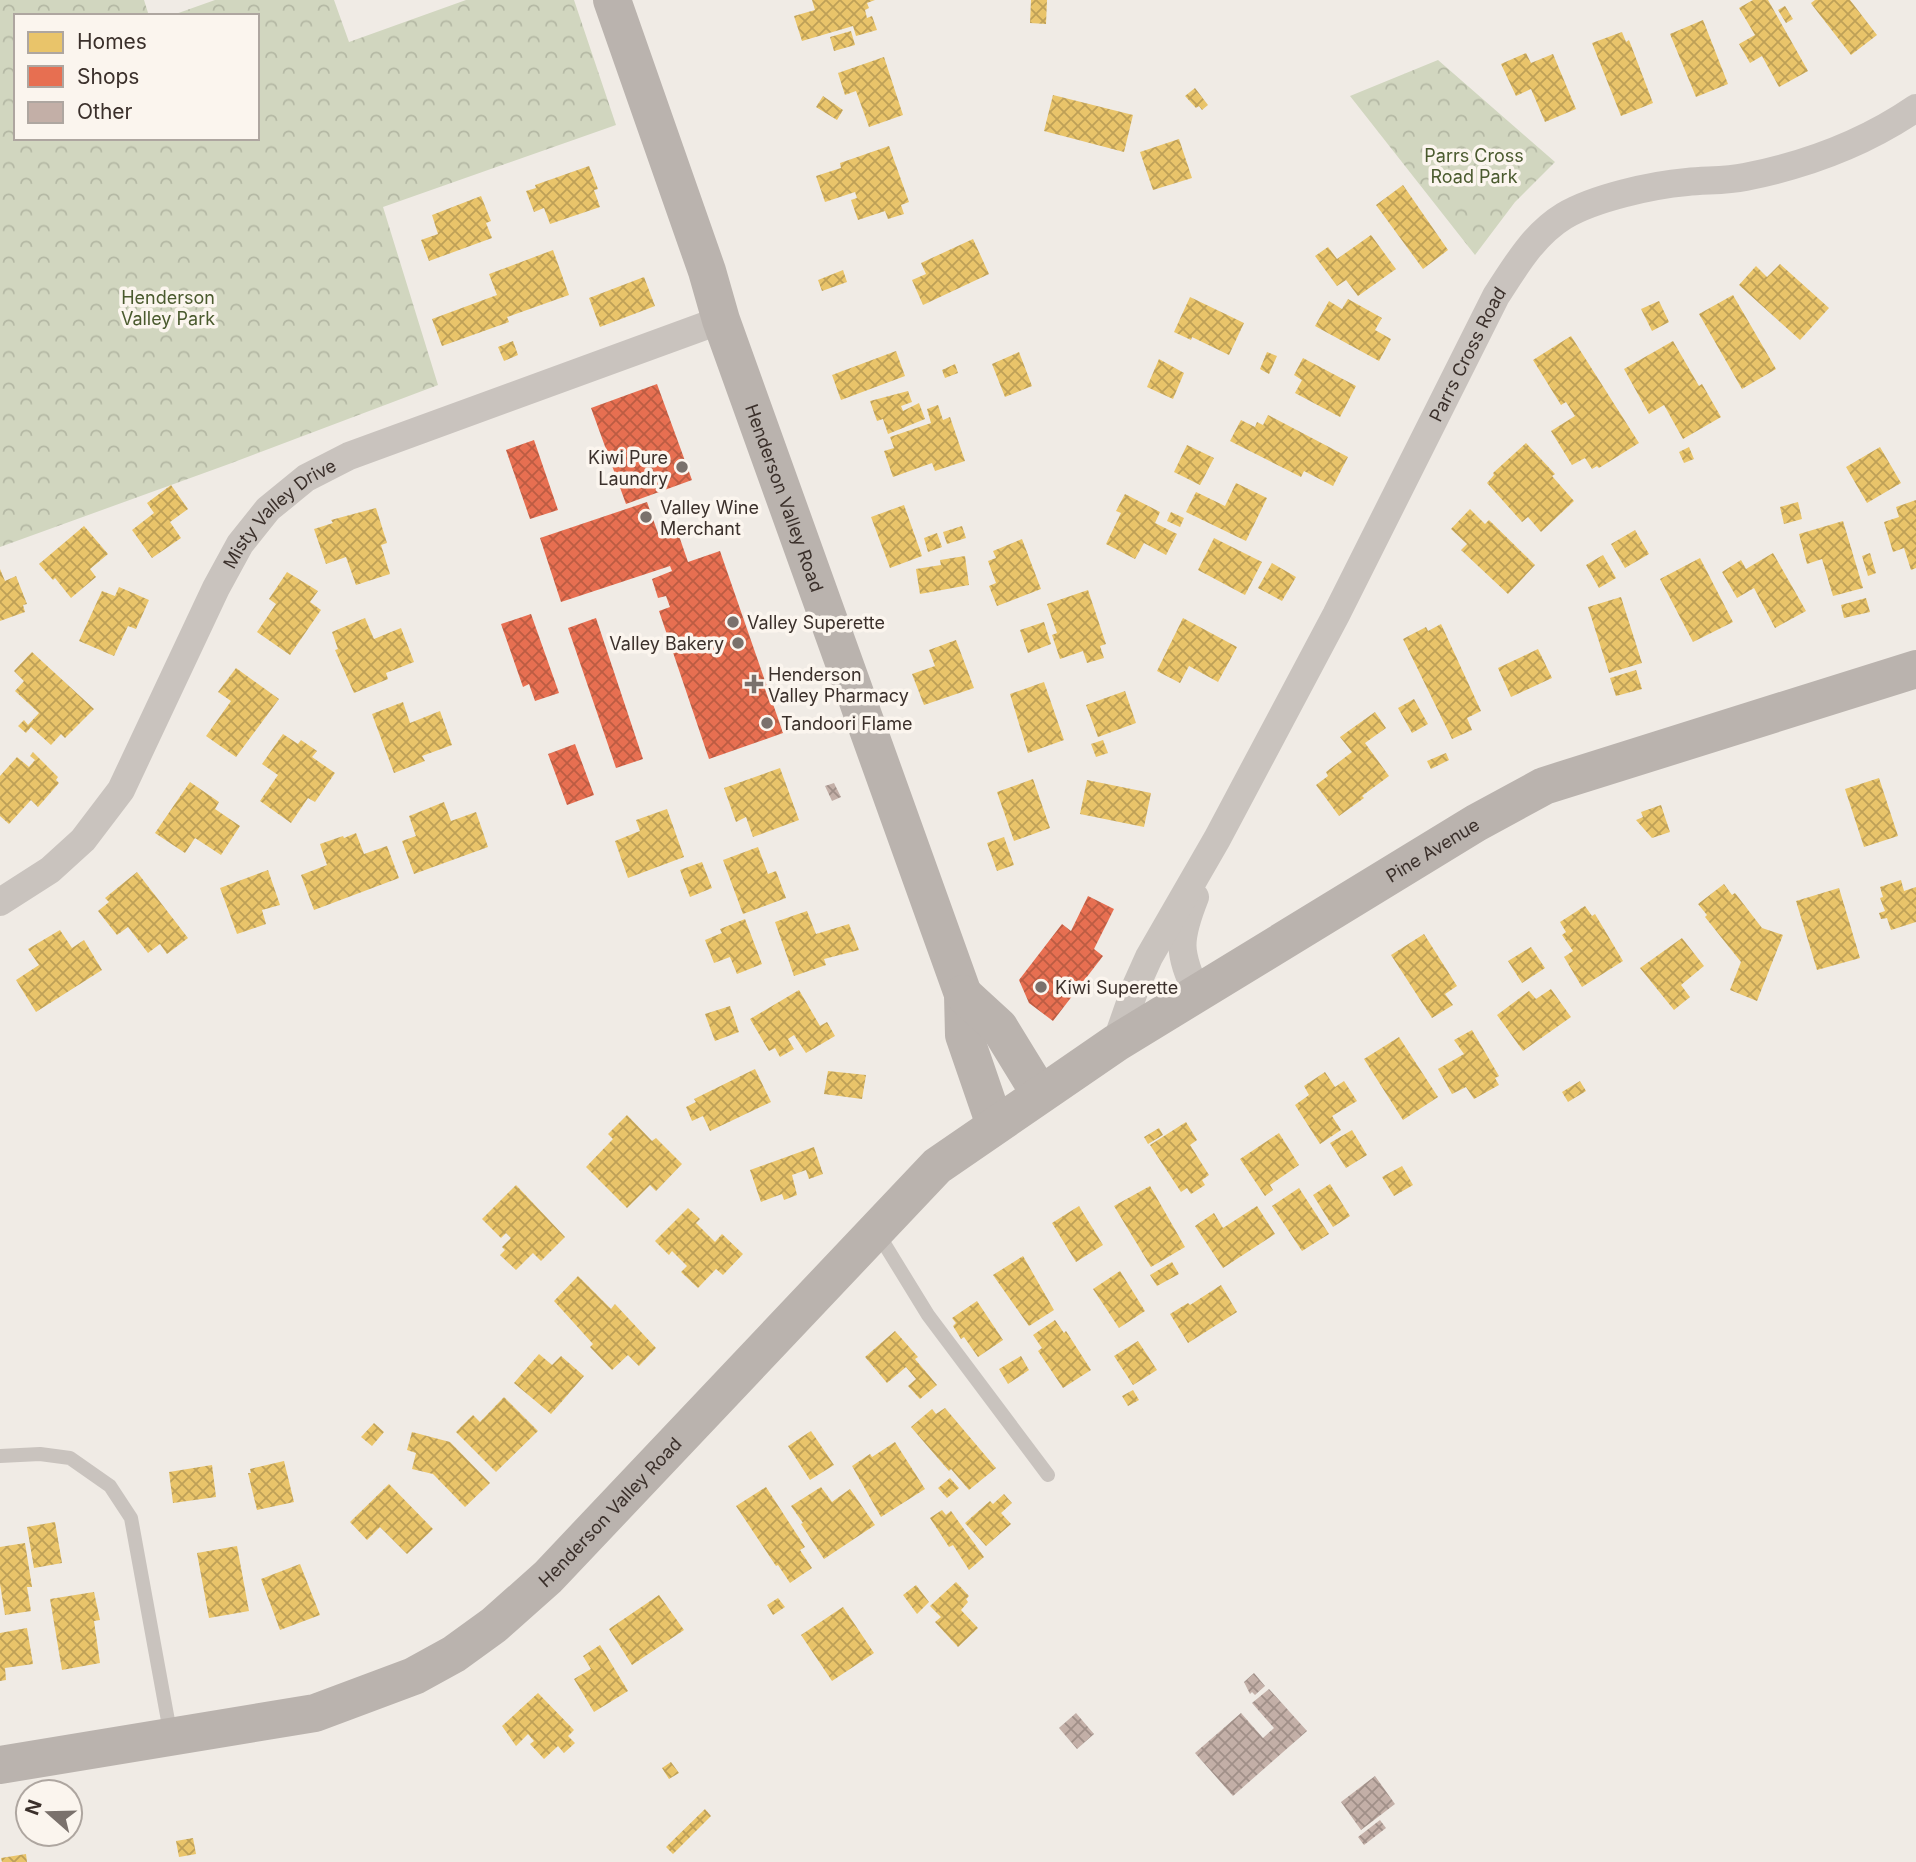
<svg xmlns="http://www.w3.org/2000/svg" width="1916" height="1862" viewBox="0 0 1916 1862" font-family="Inter,sans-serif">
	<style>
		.park { fill: url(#park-crowns) }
		.homes { fill: url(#homes-cross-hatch) }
		.shops { fill: url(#shops-cross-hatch) }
		.building { fill: url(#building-cross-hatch) }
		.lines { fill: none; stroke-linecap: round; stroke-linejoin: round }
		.lane { stroke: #c9c3be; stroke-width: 14 }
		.street { stroke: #c9c3be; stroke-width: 28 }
		.secondary { stroke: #bab3ae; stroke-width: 38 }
		.poi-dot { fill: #7a716c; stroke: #fbf5ee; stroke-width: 2.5 }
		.labels { text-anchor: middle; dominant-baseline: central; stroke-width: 7; stroke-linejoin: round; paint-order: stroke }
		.park-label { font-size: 18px; fill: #4a5a2e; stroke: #fbf5ee }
		.street-label { font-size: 18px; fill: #3b302b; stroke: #fbf5ee }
		.poi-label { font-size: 18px; fill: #3b302b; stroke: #fbf5ee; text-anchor: start }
	</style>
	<defs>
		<pattern id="park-crowns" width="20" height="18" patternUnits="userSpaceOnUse" patternTransform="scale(1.75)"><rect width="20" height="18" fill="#d1d6bf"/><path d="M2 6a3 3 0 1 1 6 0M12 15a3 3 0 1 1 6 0" fill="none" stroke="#b4b8a4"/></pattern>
		<pattern id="homes-cross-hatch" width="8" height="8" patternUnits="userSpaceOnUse" patternTransform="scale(1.75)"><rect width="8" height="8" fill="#e9c46a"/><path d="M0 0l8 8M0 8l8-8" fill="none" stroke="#bea057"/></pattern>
		<pattern id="shops-cross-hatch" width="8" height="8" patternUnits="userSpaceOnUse" patternTransform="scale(1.75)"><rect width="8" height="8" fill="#e76f51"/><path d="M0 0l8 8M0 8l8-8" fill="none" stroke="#bc5c43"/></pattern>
		<pattern id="building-cross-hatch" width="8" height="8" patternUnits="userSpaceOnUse" patternTransform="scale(1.75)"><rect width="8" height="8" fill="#c3afa7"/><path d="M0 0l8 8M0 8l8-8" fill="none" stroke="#a08f88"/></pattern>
	</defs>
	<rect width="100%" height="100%" fill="#f0ebe5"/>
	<path class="park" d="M0 0H144L149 16H16V138H257V16H170L215 0H334L349 42 466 0H574L616 125 383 207 438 385 229 464 0 547Z
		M1438 60 1555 162 1515 202 1475 255 1350 96Z"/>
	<path class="homes" d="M812 0H875L867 3 869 8 865 10 867 18 872 16 877 30 856 36 853 26 802 41 794 16 815 10Z
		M1031 0H1047L1046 24 1030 23Z
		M1753 0H1768L1808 71 1779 87 1762 56 1750 63 1739 44 1755 35 1739 8Z
		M1815 0H1850L1877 35 1851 55 1813 6 1811 3Z
		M1785 6 1793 19 1786 23 1778 10Z
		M1703 20 1728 84 1696 97 1670 34Z
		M851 31 855 45 834 51 830 37Z
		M1622 32 1626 42 1629 40 1653 103 1621 116 1592 43Z
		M1526 53 1531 63 1553 54 1576 109 1545 122 1531 89 1516 96 1501 64Z
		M884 57 903 115 869 127 856 91 845 95 838 73Z
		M1195 88 1208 105 1202 110 1199 106 1196 108 1185 96Z
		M1053 95 1133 115 1124 152 1044 131Z
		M823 96 843 110 837 120 816 107Z
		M1179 139 1192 178 1153 190 1140 152Z
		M889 146 909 202 901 205 904 214 888 219 885 211 858 220 851 200 857 198 855 192 825 202 816 176 841 168 840 163Z
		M589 166 598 189 594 190 600 207 550 224 544 208 534 212 526 191 536 188 535 185Z
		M1403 185 1448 250 1423 269 1376 205Z
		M481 196 491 221 486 223 492 238 429 261 421 240 438 234 432 215Z
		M1371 235 1396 269 1358 296 1346 280 1337 286 1315 256 1328 247 1337 259Z
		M973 239 989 274 923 305 912 280 926 274 921 263Z
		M553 250 569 295 507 317 509 322 442 346 432 319 497 295 489 274Z
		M1780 264 1829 308 1800 340 1739 285 1756 266 1767 277Z
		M843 270 847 282 822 291 818 280Z
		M644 277 655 306 600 327 589 298Z
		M1733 295 1776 369 1742 389 1699 314Z
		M1190 297 1244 323 1229 355 1192 337 1191 340 1174 332Z
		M1348 299 1382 318 1375 330 1391 339 1379 361 1315 326 1329 301 1342 309Z
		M1659 301 1669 322 1652 331 1641 309Z
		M1571 336 1639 443 1599 468 1597 466 1592 469 1585 458 1572 465 1551 431 1575 416 1566 402 1561 405 1533 360Z
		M513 341 518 355 504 361 498 347Z
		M1673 341 1699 386 1702 384 1721 417 1683 439 1664 405 1649 414 1624 369Z
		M896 351 905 376 841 400 832 375Z
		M1019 352 1032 386 1005 397 992 364Z
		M1267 352 1277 356 1269 374 1260 369Z
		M1303 358 1356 386 1340 417 1295 393 1302 380 1294 375Z
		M1159 359 1184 373 1173 399 1147 387Z
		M955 364 958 373 945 378 942 370Z
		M908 391 912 402 901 406 903 411 919 403 925 419 888 434 883 419 877 421 870 401Z
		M938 405 943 420 950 417 965 461 935 471 932 463 893 477 884 451 894 448 890 437 931 423 927 409Z
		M1268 415 1348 457 1333 486 1304 471 1301 477 1230 441 1241 420 1255 427 1257 422 1263 425Z
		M1526 443 1555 474 1552 476 1574 501 1541 532 1528 517 1522 522 1487 483 1494 475 1493 473Z
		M1187 445 1214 458 1200 485 1174 472Z
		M1689 447 1694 459 1684 463 1679 452Z
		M1880 447 1901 483 1867 503 1846 467Z
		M1236 483 1267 498 1246 541 1186 512 1196 492 1225 506Z
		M171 485 188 509 170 522 181 538 152 558 132 530 154 513 147 503Z
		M1125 494 1160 512 1155 523 1177 534 1166 555 1144 543 1135 559 1106 544 1121 513 1116 511Z
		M1916 500V568L1911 570 1904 548 1893 552 1884 522 1899 517 1896 507Z
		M1798 502 1802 519 1784 524 1780 507Z
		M904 505 922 556 890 568 871 517Z
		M376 508 387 543 381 545 390 574 356 585 346 557 326 564 314 529 333 523 331 520Z
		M1470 509 1485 524 1489 520 1535 565 1508 594 1461 550 1467 544 1451 529Z
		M1171 512 1184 518 1180 527 1167 521Z
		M1843 521 1863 588 1833 596 1822 559 1807 564 1799 534Z
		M84 526 108 554 90 569 96 577 71 598 55 578 53 580 39 564Z
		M962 526 966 538 947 544 943 532Z
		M1635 530 1649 554 1625 568 1611 544Z
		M937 533 942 547 928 552 924 538Z
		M1214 538 1262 562 1245 595 1198 570Z
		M1022 539 1041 589 997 606 989 586 996 583 988 561 996 558 993 551Z
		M1773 553 1806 611 1775 628 1754 588 1737 598 1722 572 1741 560 1746 569Z
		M1870 553 1876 573 1868 576 1862 556Z
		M1603 555 1616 578 1599 588 1586 565Z
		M965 556 969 585 920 594 916 569 941 565 940 560Z
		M1700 558 1733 622 1693 642 1660 579Z
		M1272 563 1296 577 1282 601 1258 588Z
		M0 569 5 581 16 576 27 604 23 605 25 612 0 621Z
		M287 572 318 591 310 602 321 610 290 655 257 632 276 604 269 599Z
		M119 587 149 600 136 629 128 626 114 656 79 641 102 591 115 596Z
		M1088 590 1106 644 1100 646 1104 658 1087 663 1083 651 1060 659 1052 635 1057 633 1047 604Z
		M1621 597 1642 663 1609 673 1588 607Z
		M1866 598 1870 612 1844 618 1841 605Z
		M365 618 374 639 401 628 414 662 386 673 388 679 354 693 335 650 338 649 332 632Z
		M1183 618 1237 647 1218 682 1189 666 1180 683 1157 671Z
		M1044 622 1051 644 1028 653 1020 630Z
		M1441 624 1481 711 1467 718 1472 730 1452 739 1403 639 1426 627 1428 631Z
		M956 640 974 688 924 705 912 674 935 666 929 650Z
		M1538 649 1552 678 1511 697 1498 668Z
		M32 652 94 709 65 738 61 734 51 745 31 727 26 733 18 726 24 720 28 725 39 713 15 691 24 681 14 671Z
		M236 668 279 699 236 757 206 736 231 701 218 692Z
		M1636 670 1642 689 1616 696 1610 678Z
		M1044 682 1064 740 1028 753 1010 694Z
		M1125 691 1136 723 1098 737 1086 705Z
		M1414 699 1428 724 1412 733 1398 708Z
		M403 702 410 723 440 711 452 745 422 756 425 761 394 773 372 714Z
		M1375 712 1386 728 1365 743 1389 776 1362 796 1364 798 1339 816 1316 785 1328 776 1326 772 1352 752 1340 737Z
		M283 734 298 744 301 740 317 751 312 757 335 773 315 802 308 798 291 823 260 801 278 775 262 764Z
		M1103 740 1108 753 1096 757 1091 744Z
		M33 752 58 777 56 780 59 783 38 807 31 800 9 824 0 816V776L17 757 29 767 35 760 30 756Z
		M1446 753 1449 760 1431 769 1427 761Z
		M780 768 799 820 753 837 746 817 736 822 724 788Z
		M1879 778 1898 836 1864 847 1845 789Z
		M1033 779 1050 828 1014 841 997 792Z
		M1087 780 1151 793 1144 827 1080 814Z
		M190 782 219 802 215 809 240 826 221 855 195 838 185 853 155 833Z
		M444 802 451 821 476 812 488 847 414 874 402 841 416 836 409 816Z
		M1661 805 1670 832 1652 838 1636 820 1643 817 1641 812Z
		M667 809 684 857 628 878 615 841 640 831 636 820Z
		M356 833 364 854 387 846 399 878 314 910 301 875 327 865 320 844 343 836 344 838Z
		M1004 837 1014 865 997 871 987 843Z
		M758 847 768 874 776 871 786 898 743 914 723 860Z
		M702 862 712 888 690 897 680 870Z
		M268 870 280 905 262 910 266 924 237 934 220 888Z
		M137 872 188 938 167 954 160 944 148 953 128 927 117 935 98 911 109 902 105 898Z
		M1901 880 1904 891 1916 887V922L1891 930 1887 918 1881 919 1879 913 1885 911 1880 898 1883 897 1880 887Z
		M1724 884 1732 895 1735 893 1762 928 1783 935 1757 1001 1730 990 1741 962 1705 917 1707 915 1698 904Z
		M1839 888 1860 958 1817 970 1796 901Z
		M1585 906 1592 916 1595 914 1623 961 1582 987 1564 957 1573 951 1562 935 1566 932 1560 922Z
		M807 911 816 934 849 924 859 950 824 959 826 965 794 976 775 922Z
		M745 919 762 964 737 974 730 957 714 963 705 940 722 933 720 929Z
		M60 930 72 948 84 940 102 970 36 1012 16 980 39 965 28 949Z
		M1424 934 1457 986 1445 994 1453 1005 1432 1018 1391 955Z
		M1682 938 1704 966 1681 985 1690 997 1674 1010 1640 968Z
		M1531 947 1545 968 1522 983 1508 961Z
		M1551 989 1571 1017 1523 1051 1497 1015 1529 991 1536 999Z
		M799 990 820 1026 827 1022 835 1036 806 1053 794 1035 788 1039 794 1049 780 1057 775 1048 769 1051 750 1019Z
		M730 1006 739 1032 715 1041 705 1014Z
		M1472 1030 1499 1076 1495 1078 1499 1085 1474 1099 1466 1087 1452 1094 1438 1069 1464 1054 1454 1040Z
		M1399 1037 1438 1097 1403 1120 1364 1059Z
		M755 1069 771 1102 710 1131 703 1116 692 1121 686 1107 696 1102 694 1099Z
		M828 1071 866 1075 862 1099 824 1094Z
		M1325 1072 1335 1087 1344 1081 1357 1101 1332 1116 1341 1130 1320 1144 1295 1105 1309 1095 1304 1086Z
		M1580 1081 1586 1091 1568 1102 1562 1092Z
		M627 1115 652 1141 656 1138 682 1164 656 1191 650 1185 627 1208 586 1167 613 1139 608 1134Z
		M1186 1122 1197 1140 1190 1145 1209 1175 1202 1180 1205 1185 1191 1194 1187 1188 1181 1192 1150 1145Z
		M1159 1128 1163 1135 1148 1144 1144 1137Z
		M1352 1130 1367 1155 1346 1168 1330 1143Z
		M1279 1133 1299 1165 1270 1185 1273 1190 1265 1196 1240 1159Z
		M814 1147 823 1174 809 1179 806 1170 792 1175 797 1195 784 1200 782 1194 761 1202 750 1170Z
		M1402 1166 1413 1185 1394 1196 1382 1177Z
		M1330 1184 1350 1216 1333 1227 1313 1195Z
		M516 1185 565 1237 541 1261 533 1253 516 1270 500 1255 505 1250 502 1247 511 1238 506 1233 501 1238 482 1219Z
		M1150 1186 1185 1247 1151 1267 1114 1206Z
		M1299 1188 1329 1234 1302 1251 1272 1206Z
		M1079 1206 1103 1245 1076 1262 1052 1223Z
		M1257 1206 1275 1234 1223 1268 1195 1226 1214 1213 1223 1228Z
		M688 1208 700 1219 696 1223 715 1242 722 1234 743 1254 723 1275 716 1269 698 1288 681 1272 687 1266 672 1251 669 1255 655 1241Z
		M1023 1256 1054 1310 1029 1326 993 1275Z
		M1172 1262 1179 1274 1157 1286 1150 1275Z
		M1120 1271 1145 1311 1119 1328 1093 1289Z
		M578 1276 611 1309 615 1304 656 1348 639 1366 628 1355 612 1370 590 1347 593 1344 554 1301Z
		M1221 1285 1237 1312 1188 1343 1170 1314 1188 1303 1190 1305Z
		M977 1301 1003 1340 978 1357 964 1337 961 1339 953 1326 956 1323 952 1318Z
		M1055 1320 1064 1333 1066 1331 1091 1370 1063 1388 1038 1351 1042 1348 1033 1335Z
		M895 1331 918 1357 915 1359 937 1385 920 1399 908 1386 916 1379 906 1367 887 1383 865 1357Z
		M1138 1341 1157 1370 1133 1385 1114 1356Z
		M539 1354 552 1365 561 1356 584 1376 551 1414 514 1383Z
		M1021 1356 1029 1370 1008 1384 999 1369Z
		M1133 1390 1139 1400 1128 1406 1122 1396Z
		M504 1397 538 1431 496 1472 456 1432 473 1415 480 1422Z
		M945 1408 996 1468 969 1490 951 1469 949 1471 911 1427 932 1409 936 1414Z
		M374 1423 384 1432 372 1446 361 1437Z
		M811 1431 834 1465 810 1480 788 1446Z
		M412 1432 450 1442 490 1483 465 1507 433 1474 412 1469 416 1453 407 1450Z
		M895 1442 925 1489 881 1517 852 1466 870 1454 872 1457Z
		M284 1461 294 1502 257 1510 248 1473H251L250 1469Z
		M212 1465 216 1497 173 1503 169 1472Z
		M950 1478 959 1488 947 1498 938 1488Z
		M389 1484 433 1529 407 1554 380 1527 367 1540 350 1522Z
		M766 1487 805 1547 800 1550 812 1568 790 1583 778 1565 776 1566 736 1506Z
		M821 1487 832 1502 850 1489 875 1525 824 1559 801 1524 803 1523 791 1506Z
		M1004 1494 1012 1503 1001 1513 1011 1524 986 1546 965 1523 990 1501 993 1504Z
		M942 1510 946 1515 951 1511 984 1557 969 1570 953 1545 949 1547 930 1518Z
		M55 1522 62 1563 34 1568 27 1527Z
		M25 1543 32 1587H27L31 1611 5 1615 0 1584V1547Z
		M237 1546 249 1611 209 1618 197 1553Z
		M300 1564 320 1615 280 1630 261 1579Z
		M956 1582 969 1596 966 1599 968 1602 961 1610 978 1628 958 1647 935 1622 941 1617 930 1606Z
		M916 1585 929 1602 917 1614 903 1595Z
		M94 1592 100 1620 94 1621 100 1663 62 1670 50 1599Z
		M659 1595 684 1630 632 1665 609 1629Z
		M778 1598 785 1607 773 1615 767 1605Z
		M843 1607 874 1653 832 1681 801 1635Z
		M27 1628 33 1664 5 1668 6 1680 0 1681V1633Z
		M600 1645 628 1691 594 1712 574 1679 591 1669 583 1656Z
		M538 1693 574 1730 568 1736 575 1743 564 1753 558 1746 544 1759 530 1744 534 1741 528 1734 516 1746 502 1726Z
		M671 1762 679 1773 669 1779 662 1768Z
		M705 1809 711 1816 673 1854 666 1847Z
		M193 1838 196 1854 179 1857 176 1841Z
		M26 1854 27 1862H2L1 1858Z"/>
	<path class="shops" d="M657 384 692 480 626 504 591 408Z
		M534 440 558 510 530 519 506 450Z
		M647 502 659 536 677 530 688 562 720 551 783 733 709 759 659 611 670 607 666 596 658 598 652 579 672 571 670 566 561 602 540 538Z
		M531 614 559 693 535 701 529 684 523 687 501 624Z
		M596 618 643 759 616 768 568 628Z
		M575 744 594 795 567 805 548 754Z
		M1088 896 1114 909 1094 949 1103 956 1053 1021 1029 1003 1019 980 1062 924 1071 931Z"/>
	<path class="building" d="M834 783 841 797 832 801 825 786Z
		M1254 1673 1265 1686 1255 1695 1252 1692 1250 1694 1244 1682Z
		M1269 1689 1307 1731 1233 1796 1195 1753 1241 1713 1263 1738 1274 1728 1252 1703Z
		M1076 1713 1094 1734 1077 1749 1059 1728Z
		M1375 1776 1395 1804 1361 1830 1341 1802Z
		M1380 1820 1386 1828 1364 1845 1358 1837Z"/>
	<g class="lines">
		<path class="lane" d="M877 1232 928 1315 1048 1475
			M0 1456 40 1454 70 1458 110 1486 131 1518 171 1737"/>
		<g class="street">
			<path d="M1195 897C1178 940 1178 952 1197 993"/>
			<path id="s1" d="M0 902 50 870 83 840 121 790 216 588 240 544 268 509 306 478 349 456 721 320"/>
			<path id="s2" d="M1116 1043 1136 986 1149 957 1217 839 1336 615 1496 296C1515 267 1533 235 1564 216 1594 198 1652 185 1687 182 1706 180 1726 181 1745 177 1806 165 1865 143 1916 108"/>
		</g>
		<g class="secondary">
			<path id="s3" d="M612 0 707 271 721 320 963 994 964 1035 995 1125"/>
			<path d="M963 994 999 1027 1040 1094"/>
			<path id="s4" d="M0 1765 315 1713 414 1676 454 1654 494 1625 548 1577 937 1166 1116 1043 1476 823 1544 786 1916 669"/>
		</g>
	</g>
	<g class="poi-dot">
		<circle cx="682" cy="467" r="7"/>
		<circle cx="646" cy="517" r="7"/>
		<circle cx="733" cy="622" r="7"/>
		<circle cx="738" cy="643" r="7"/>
		<path d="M750.5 673.5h7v7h7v7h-7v7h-7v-7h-7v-7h7z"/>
		<circle cx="767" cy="723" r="7"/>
		<circle cx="1041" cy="987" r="7"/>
	</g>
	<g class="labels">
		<g class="park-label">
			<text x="1474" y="155">Parrs Cross<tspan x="1474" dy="21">Road Park</tspan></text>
			<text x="168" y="297">Henderson<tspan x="168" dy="21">Valley Park</tspan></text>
		</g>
		<g class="street-label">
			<text stroke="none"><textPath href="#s2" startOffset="774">Parrs Cross Road</textPath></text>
			<text stroke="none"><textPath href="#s3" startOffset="527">Henderson Valley Road</textPath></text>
			<text stroke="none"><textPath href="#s1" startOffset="490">Misty Valley Drive</textPath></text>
			<text stroke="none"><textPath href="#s4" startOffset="1746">Pine Avenue</textPath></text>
			<text stroke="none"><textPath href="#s4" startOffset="682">Henderson Valley Road</textPath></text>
		</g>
		<g class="poi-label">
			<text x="668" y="457" text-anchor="end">Kiwi Pure<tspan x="668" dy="21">Laundry</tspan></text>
			<text x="660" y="507">Valley Wine<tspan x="660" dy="21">Merchant</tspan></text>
			<text x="747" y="622">Valley Superette</text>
			<text x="724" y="643" text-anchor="end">Valley Bakery</text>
			<text x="768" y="674">Henderson<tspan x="768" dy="21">Valley Pharmacy</tspan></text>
			<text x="781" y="723">Tandoori Flame</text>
			<text x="1055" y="987">Kiwi Superette</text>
		</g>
	</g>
	<rect x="14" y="14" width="245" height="126" fill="#fbf5ee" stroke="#aea6a0" stroke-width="2"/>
	<rect x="28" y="32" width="35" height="21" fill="#e9c46a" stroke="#aea6a0" stroke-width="2"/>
	<text x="77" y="49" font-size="21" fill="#3b302b">Homes</text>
	<rect x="28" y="66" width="35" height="21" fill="#e76f51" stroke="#aea6a0" stroke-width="2"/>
	<text x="77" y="84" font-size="21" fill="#3b302b">Shops</text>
	<rect x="28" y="102" width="35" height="21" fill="#c3afa7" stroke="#aea6a0" stroke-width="2"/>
	<text x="77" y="119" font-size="21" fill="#3b302b">Other</text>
	<g transform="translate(49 1813) rotate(290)"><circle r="33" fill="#fbf5ee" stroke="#aea6a0" stroke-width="2"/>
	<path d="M0-5L12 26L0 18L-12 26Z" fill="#7a716c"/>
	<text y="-10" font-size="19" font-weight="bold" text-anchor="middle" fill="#3b302b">N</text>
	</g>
</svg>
